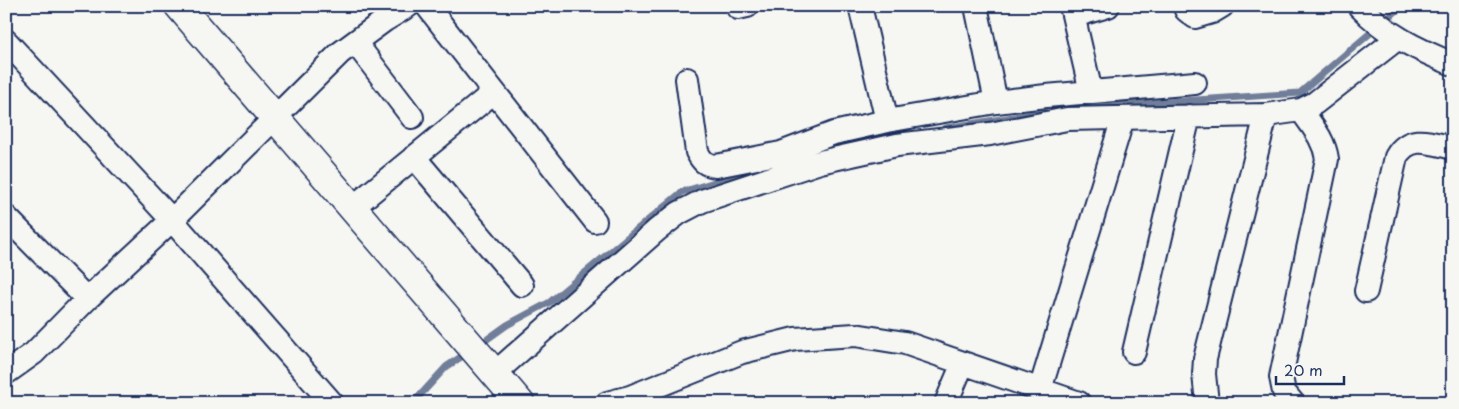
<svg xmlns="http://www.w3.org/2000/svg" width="1459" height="409" viewBox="0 0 1459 409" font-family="'Playpen Sans',sans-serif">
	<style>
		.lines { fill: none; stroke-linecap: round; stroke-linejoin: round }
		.stream { stroke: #717e99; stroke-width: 7 }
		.street-casing { stroke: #1b2f5e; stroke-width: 26 }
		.secondary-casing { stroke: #1b2f5e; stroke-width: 31 }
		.street { stroke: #f6f6f2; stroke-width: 22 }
		.secondary { stroke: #f6f6f2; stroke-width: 28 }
	</style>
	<rect width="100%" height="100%" fill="#f6f6f2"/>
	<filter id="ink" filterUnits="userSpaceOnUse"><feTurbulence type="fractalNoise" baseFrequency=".02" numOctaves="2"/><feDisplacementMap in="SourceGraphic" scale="10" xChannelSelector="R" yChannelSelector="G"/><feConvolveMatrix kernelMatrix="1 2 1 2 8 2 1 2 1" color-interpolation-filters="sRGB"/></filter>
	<g filter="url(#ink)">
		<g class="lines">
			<path class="stream" d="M1064 109 1300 93 1402 6
				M946 128 1044 112
				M818 150 856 143
				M479 345 507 325 550 302 682 192 760 168
				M413 403 446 367 470 351"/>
			<g class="street-casing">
				<path id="street" d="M427 6 595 221
					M860 6 887 121
					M976 6 996 102
					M1071 6 1091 92
					M1185 6 1186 10 1195 17 1212 12 1222 6
					M1359 6C1387 35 1416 49 1453 64
					M738 8 747 6
					M1074 16 1108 6
					M6 41 172 220 332 403
					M355 42 412 117
					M687 79 697 152C702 161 705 165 716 166L781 153 834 133 887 121 996 102 1046 96 1195 83
					M414 157 522 285
					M352 208 494 92
					M6 217 87 299
					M1366 291 1396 157C1410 133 1431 143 1453 148
					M1134 352 1189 116
					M6 373 34 353 87 299 172 220 340 53 385 20 408 6
					M495 373 657 230 679 213 702 201 820 162 897 145 990 134 1067 119 1266 115 1301 110 1315 103 1398 38
					M1040 390 1123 118
					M607 403 630 397 742 352 795 339 855 335 905 343 1079 403
					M946 403 963 363
					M1207 403 1204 374 1205 359 1266 115
					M1293 403 1284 392 1281 377 1327 159C1324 139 1312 126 1301 110"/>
			</g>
			<g class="secondary-casing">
				<path id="secondary" d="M179 6 520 403"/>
			</g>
			<use href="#street" class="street"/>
			<use href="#secondary" class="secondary"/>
		</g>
	</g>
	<rect width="1459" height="409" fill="none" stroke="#f6f6f2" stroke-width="25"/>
	<rect x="12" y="12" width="1434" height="384" fill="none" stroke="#1b2f5e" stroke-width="2" filter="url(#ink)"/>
	<path d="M1276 376v8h68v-8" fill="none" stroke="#1b2f5e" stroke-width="2.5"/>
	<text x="1284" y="376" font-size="15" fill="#1b2f5e" stroke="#f6f6f2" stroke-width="4" paint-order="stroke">20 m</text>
</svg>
